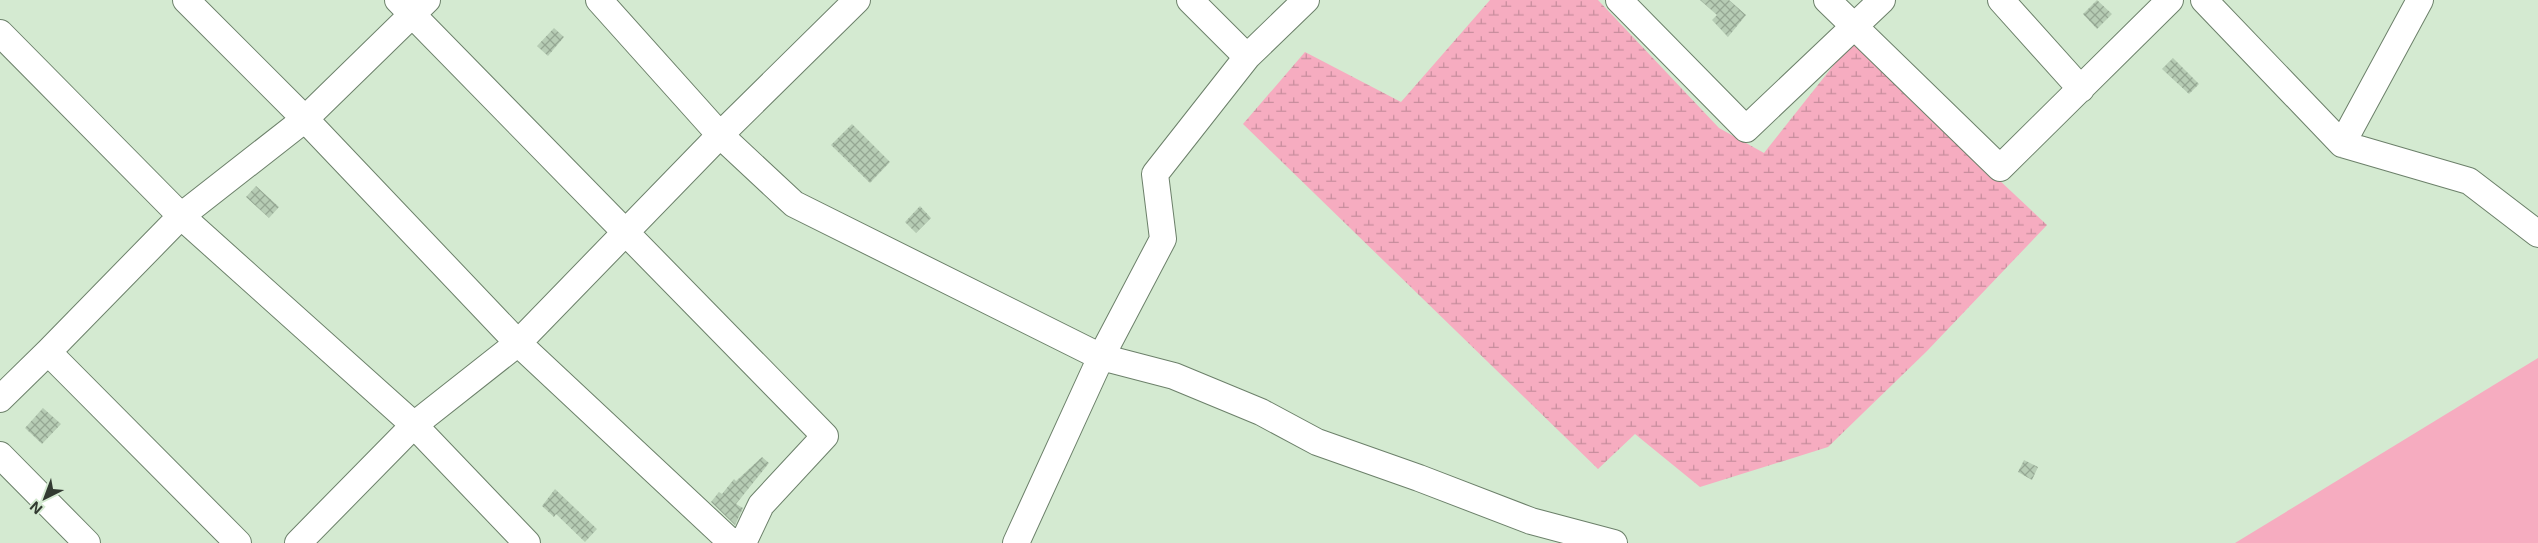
<svg xmlns="http://www.w3.org/2000/svg" width="2538" height="543" viewBox="0 0 2538 543" font-family="Inter,sans-serif">
	<style>
		.grass { fill: #f6acc0 }
		.wetland { fill: url(#wetland-marsh) }
		.building { fill: url(#building-cross-hatch) }
		.lines { fill: none; stroke-linecap: round; stroke-linejoin: round }
		.minor-casing { stroke: #6c806a; stroke-width: 28 }
		.minor { stroke: #fff; stroke-width: 26 }
	</style>
	<defs>
		<pattern id="wetland-marsh" width="20" height="14" patternUnits="userSpaceOnUse" patternTransform="scale(1.25)"><rect width="20" height="14" fill="#f6acc0"/><path d="M1 5h8M5 5V1M11 12h8M15 12V8" fill="none" stroke="#c88d9d"/></pattern>
		<pattern id="building-cross-hatch" width="8" height="8" patternUnits="userSpaceOnUse" patternTransform="scale(1.25)"><rect width="8" height="8" fill="#b6ccb4"/><path d="M0 0l8 8M0 8l8-8" fill="none" stroke="#95a793"/></pattern>
	</defs>
	<rect width="100%" height="100%" fill="#d4ead1"/>
	<path class="grass" d="M2538 358V543H2235Z"/>
	<path class="wetland" d="M1490 0H1598L1719 128 1764 153 1852 42 2047 225 1927 351 1828 447 1700 487 1635 434 1598 469 1243 124 1305 52 1401 102Z"/>
	<path class="building" d="M1700 0H1729L1746 15 1728 37 1712 20 1717 15Z
		M2097 0 2112 14 2097 29 2083 14Z
		M554 28 564 37 548 56 537 46Z
		M2173 58 2199 84 2189 94 2162 69Z
		M852 124 890 162 870 183 831 145Z
		M256 186 279 207 269 218 246 197Z
		M920 206 931 218 916 233 905 222Z
		M43 408 61 424 42 444 25 428Z
		M762 457 769 463 736 504 743 508 735 525 711 502 719 492 722 494 734 479 736 481Z
		M2024 460 2038 467 2032 480 2018 472Z
		M555 489 597 529 585 542 556 514 554 517 542 506Z"/>
	<g class="lines">
		<g class="minor-casing">
			<path id="minor" d="M186 0 305 119 518 343 732 543
				M398 0 825 436 761 505 743 543
				M599 0 720 135 794 204 1101 357 1174 376 1261 412 1317 442 1419 478 1531 521 1614 543
				M1190 0 1247 57
				M1619 0 1746 129 1882 0
				M1827 0 2000 168 2170 0
				M2001 0 2081 89
				M2204 0 2342 144
				M2420 0 2342 144 2469 181 2538 234
				M0 33 181 216 414 425 527 543
				M0 399 48 352
				M0 455 87 543
				M238 543 48 352 181 216 305 119 427 0
				M298 543 414 425 518 343 720 135 857 0
				M1016 543 1101 357 1163 239 1155 174 1247 57 1306 0"/>
		</g>
		<use href="#minor" class="minor"/>
	</g>
	<g transform="translate(45 498) rotate(222)" stroke="#d4ead1" stroke-width="4" paint-order="stroke">
	<path d="M0-4L9 19L0 12L-9 19Z" fill="#323a31"/>
	<text y="-8" font-size="14" font-weight="bold" text-anchor="middle" fill="#323a31">N</text>
	</g>
</svg>
